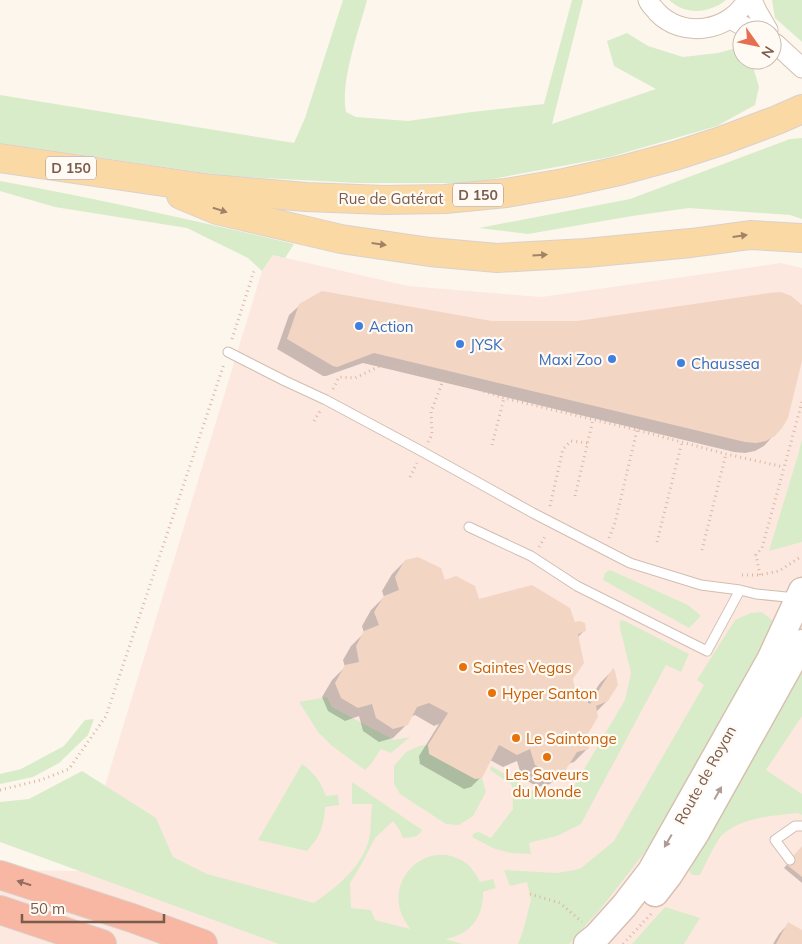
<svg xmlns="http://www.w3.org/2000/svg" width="802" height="944" viewBox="0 0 802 944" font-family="Mulish,sans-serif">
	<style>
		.commercial { fill: #fde8e0 }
		.green { fill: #d8ecc9 }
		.shadow { fill: #0003 }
		.building { fill: #f3d5c3 }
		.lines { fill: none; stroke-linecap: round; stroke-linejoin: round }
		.lane-casing { stroke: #d1beb0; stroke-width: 11 }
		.street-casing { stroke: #d1beb0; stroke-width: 21 }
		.secondary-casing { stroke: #d6c0b0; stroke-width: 29 }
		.primary-casing { stroke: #dad1cd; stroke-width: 30 }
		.highway-casing { stroke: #dad1cd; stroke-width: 30 }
		.path { stroke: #d9b8a5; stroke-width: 3; stroke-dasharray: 1 4; stroke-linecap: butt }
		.lane { stroke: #fff; stroke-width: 9 }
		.street { stroke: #fff; stroke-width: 19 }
		.secondary { stroke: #fff; stroke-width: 26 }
		.primary { stroke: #fbd9a5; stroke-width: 28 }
		.highway { stroke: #f7b7a3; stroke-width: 28 }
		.oneway { fill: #a18267 }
		.oneway2 { fill: #af9d94 }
		.oneway3 { fill: #936e5e }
		.shop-dot { fill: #3f7fe0; stroke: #fffaf3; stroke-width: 2 }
		.food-dot { fill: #e8710a; stroke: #fffaf3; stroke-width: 2 }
		.labels { text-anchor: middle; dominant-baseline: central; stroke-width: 4.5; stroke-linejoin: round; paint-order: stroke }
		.shield { fill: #fffaf3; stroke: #a28b7f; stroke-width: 1 }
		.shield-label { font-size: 14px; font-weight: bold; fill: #7a5c4d }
		.street-label { font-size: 15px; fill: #7a5c4d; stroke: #fffaf3 }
		.shop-label { font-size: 15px; fill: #366cbe; stroke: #fffaf3; text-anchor: start }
		.food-label { font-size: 15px; fill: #c56008; stroke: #fffaf3; text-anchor: start }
	</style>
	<rect width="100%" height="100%" fill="#fdf6ec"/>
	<path class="commercial" d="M273 255 408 286 541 297 781 263 802 268V944H0V870L79 871 262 271Z"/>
	<path class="green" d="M343 0H367C359 30 340 82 346 112L356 117 408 121 472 112 544 104 572 0H583L552 124 656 89 614 66 607 41 627 33 648 46 683 57 718 53 733 49 742 54V60H751L759 87 755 105 717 126 610 157 471 183H357L227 176 0 143V95L294 143 305 118Z
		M669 0H726C709 14 685 15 669 0Z
		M772 0H802V42L775 18Z
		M802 138V219L790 215 689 208 632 216 528 234 479 228 630 199 790 139Z
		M0 181C99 199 197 221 294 244L285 258 273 255 262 271 248 258 187 228 55 207 0 191Z
		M802 439V542L769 551 798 455Z
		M610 570 688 605 701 616 689 628 603 580 605 573Z
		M762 612 773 621 771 638 666 825 602 907 569 944H518L523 931 531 900 527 882 510 886 504 870 557 873 580 869 614 841 704 685 697 680 735 620 751 613Z
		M620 620 625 621 689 654 681 672 666 665 581 824 557 836 529 843 531 854 511 853 495 849 472 837 474 833 479 832 491 838 513 809 512 785 490 770 491 766 547 799 570 793 625 700 631 673 620 628Z
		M802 673V716L766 770 802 794V815L798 813C772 816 743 817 723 834 717 839 704 867 700 875H692L689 870Z
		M327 697 332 707 394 740 410 737 391 753 381 749 371 764 365 770 332 746 318 732 299 702Z
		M94 719 88 735 59 763 33 777 0 784V774L21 769 64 746 85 720Z
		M428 745 430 754 475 779 482 778 486 792 473 816 459 825 446 824 400 794 394 784V766L406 752 419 746Z
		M302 764C315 774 320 780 326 796L338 795 339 805 325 807C324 826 320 837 307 851L258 840Z
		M82 771 156 818 173 857 207 874 314 903C338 886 364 866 370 835 371 825 371 814 372 804H352V782L422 830C418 838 412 837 403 838L399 829 393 821 375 838 361 865 350 883 351 908 371 910 375 920 410 929C406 922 400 914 399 905 394 869 432 842 463 861 471 866 476 874 480 882L493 879 496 888 483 892C484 917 469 936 445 939L463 944H279L0 842V802L29 799Z
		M665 907 700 918 684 944H632Z"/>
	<path class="shadow" d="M300 305 492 322H578L802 307V356L774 435 764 446 755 451 745 453 734 452 363 363 326 376H323L277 349 289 315Z
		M405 561 478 600 574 624 585 630 577 638 571 679 575 696 587 703 600 683 613 670 607 701 596 712 584 737 587 749 574 762 568 764 564 770 550 784 538 787 522 778 517 761 503 767 490 760 481 777 471 787 464 789 420 764 419 756 439 724 434 726 415 715 411 717 407 724 393 738 379 742 363 731 359 716 345 721 328 711 322 697 332 680 345 667 343 660 351 646 364 633 362 626 371 610 384 597 382 591 392 574Z
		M802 847V883L784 868Z
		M788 924 802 931V944H773L779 934Z"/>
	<path class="building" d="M322 291 492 321H577L769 293 781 292 791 296 802 305V361L788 418 782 428 775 436 766 441 756 443 745 442 374 353 337 367 333 366 287 339 299 304Z
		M418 557 441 568 445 580 456 576 475 586 479 599 532 585 570 608 575 622 580 621 585 623 586 631 578 634 584 663 573 679 576 695 590 704 613 668 615 671 618 685 608 701 596 706 598 717 586 737 589 749 577 752 565 771 552 775 535 765 530 749 517 755 499 745 482 778 475 779 429 754 428 745 448 713 429 703 417 707 408 725 393 729 376 718 372 704 358 708 341 698 335 683 345 665 359 662 356 646 364 631 379 625 374 612 384 596 399 590 395 577 405 560Z
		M802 846V877L786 864Z
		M788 922 802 930V944H776Z"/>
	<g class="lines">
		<g class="lane-casing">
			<path id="lane" d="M228 352 285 381 326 400 423 452 533 513 630 563 701 585 740 590
				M469 527 531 556 577 586 707 651 740 590 756 594 796 598
				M790 860 775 840 795 826H802"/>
		</g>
		<g class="street-casing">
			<path id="street" d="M648 0C650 5 654 8 657 12 682 39 729 32 747 0
				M752 0 757 11 768 30
				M730 19 751 30
				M772 42 776 44 802 68"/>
		</g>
		<g class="secondary-casing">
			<path id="secondary" d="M655 893 669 875 696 833 802 643
				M587 944 597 936 624 906 651 871 770 660 802 591"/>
		</g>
		<g class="primary-casing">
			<path id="primary" d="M0 158 212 189 306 197 384 200 445 199 506 193 564 183 619 171 678 155 721 141 777 120 802 109
				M181 195 217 210 341 239 430 252 497 258 586 253 691 243 750 235 802 238"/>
		</g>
		<g class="highway-casing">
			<path id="highway" d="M0 875 132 918 203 944
				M0 910 102 944"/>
		</g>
		<path class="path" d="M232 339 254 271
			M333 389 339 377 355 378 384 364 444 378 504 398 637 430 726 454 784 467
			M314 421 320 411
			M428 442 432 435 431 412 444 378
			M492 445 504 398
			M410 477 417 463
			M575 496 593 420
			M550 506 563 449 571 441 588 443
			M609 538 615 523 637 430
			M657 542 682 442
			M539 547 546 535
			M702 550 726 454
			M742 575H760L779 571 802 556
			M760 575 756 555 762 548 802 402
			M0 790 41 780 69 769 106 716 224 364
			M530 894 560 903 582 922
			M623 944 652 913"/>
		<use href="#lane" class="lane"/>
		<use href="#street" class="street"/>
		<use href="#secondary" class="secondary"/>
		<use href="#primary" class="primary"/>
		<use href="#highway" class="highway"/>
	</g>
	<defs><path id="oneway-solid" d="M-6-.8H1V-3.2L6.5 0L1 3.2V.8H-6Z" transform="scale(1.25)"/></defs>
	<g class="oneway">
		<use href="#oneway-solid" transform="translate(220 210) rotate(17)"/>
		<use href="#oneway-solid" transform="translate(740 236) rotate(-8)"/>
		<use href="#oneway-solid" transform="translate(379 244) rotate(8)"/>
		<use href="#oneway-solid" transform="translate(540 255) rotate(-3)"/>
	</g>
	<g class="oneway2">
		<use href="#oneway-solid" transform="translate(718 793) rotate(-61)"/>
		<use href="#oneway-solid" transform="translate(668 841) rotate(120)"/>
	</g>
	<use class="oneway3" href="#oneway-solid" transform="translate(24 883) rotate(-162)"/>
	<g class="shop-dot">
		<circle cx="359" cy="326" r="5"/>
		<circle cx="460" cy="344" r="5"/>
		<circle cx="612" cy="359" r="5"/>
		<circle cx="681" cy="363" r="5"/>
	</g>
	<g class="food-dot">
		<circle cx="463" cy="667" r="5"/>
		<circle cx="492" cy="693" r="5"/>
		<circle cx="516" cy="738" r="5"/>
		<circle cx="547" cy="757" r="5"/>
	</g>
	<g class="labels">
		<g class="shield">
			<rect x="46" y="156.5" width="50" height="23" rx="4"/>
			<rect x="453" y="183.5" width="50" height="23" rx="4"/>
		</g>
		<g class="shield-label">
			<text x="71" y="168">D 150</text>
			<text x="478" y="195">D 150</text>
		</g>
		<g class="street-label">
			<text x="391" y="198">Rue de Gatérat</text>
			<text transform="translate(705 775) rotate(-61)">Route de Royan</text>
		</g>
		<g class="shop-label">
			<text x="369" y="326">Action</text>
			<text x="470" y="344">JYSK</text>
			<text x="602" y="359" text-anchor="end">Maxi Zoo</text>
			<text x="691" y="363">Chaussea</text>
		</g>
		<g class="food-label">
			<text x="473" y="667">Saintes Vegas</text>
			<text x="502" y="693">Hyper Santon</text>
			<text x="526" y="738">Le Saintonge</text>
			<text x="547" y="774" text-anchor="middle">Les Saveurs<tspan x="547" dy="17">du Monde</tspan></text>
		</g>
	</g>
	<g transform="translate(757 45) rotate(123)"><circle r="24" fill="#fffaf3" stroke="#cabbb1"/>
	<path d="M0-4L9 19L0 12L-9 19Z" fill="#e76f51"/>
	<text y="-8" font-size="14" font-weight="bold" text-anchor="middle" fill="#7a5c4d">N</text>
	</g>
	<path d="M22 914v8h142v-8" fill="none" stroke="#7a5c4d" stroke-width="2.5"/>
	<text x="30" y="914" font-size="15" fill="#7a5c4d" stroke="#fffaf3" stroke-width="4" paint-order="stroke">50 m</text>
</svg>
